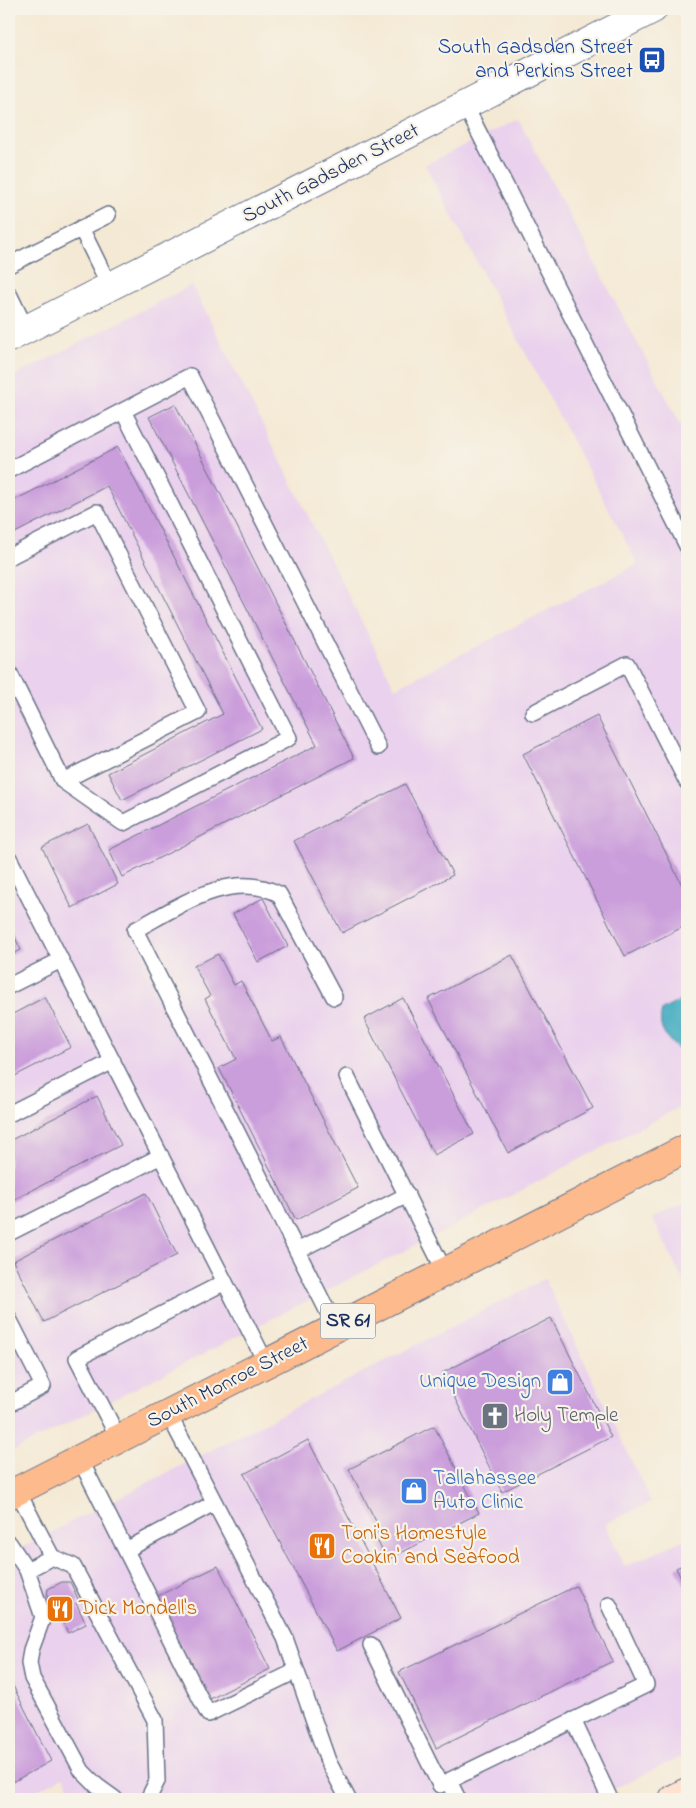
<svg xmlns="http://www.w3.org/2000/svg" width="696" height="1808" viewBox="0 0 696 1808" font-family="'Indie Flower',sans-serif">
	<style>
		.built { fill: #ead1ed }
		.water { fill: #40aac0; stroke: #2e6c8f }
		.building { fill: #ca9ddb }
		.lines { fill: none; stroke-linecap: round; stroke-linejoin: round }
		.service-casing { stroke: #677087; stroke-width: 18 }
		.minor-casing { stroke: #677087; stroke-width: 30 }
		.secondary-casing { stroke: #677087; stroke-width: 30 }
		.primary-casing { stroke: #677087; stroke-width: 30 }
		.service { stroke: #fff; stroke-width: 15 }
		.minor { stroke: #fff; stroke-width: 28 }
		.secondary { stroke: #fee3d1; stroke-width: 28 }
		.primary { stroke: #fcba8d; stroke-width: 28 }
		.labels { text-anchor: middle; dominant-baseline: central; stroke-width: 4.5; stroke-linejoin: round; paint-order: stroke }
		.shield { fill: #f7f3e8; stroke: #5d6a87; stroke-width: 1 }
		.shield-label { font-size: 20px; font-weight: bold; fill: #1b2f5e }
		.transit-label { font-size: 21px; fill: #164399; stroke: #f7f3e8; text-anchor: end }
		.street-label { font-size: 21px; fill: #1b2f5e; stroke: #f7f3e8 }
		.shop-label { font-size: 21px; fill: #366cbe; stroke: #f7f3e8; text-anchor: end }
		.worship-label { font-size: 21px; fill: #5b616d; stroke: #f7f3e8; text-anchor: start }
		.food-label { font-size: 21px; fill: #c56008; stroke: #f7f3e8; text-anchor: start }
	</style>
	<rect width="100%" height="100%" fill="#f7f3e8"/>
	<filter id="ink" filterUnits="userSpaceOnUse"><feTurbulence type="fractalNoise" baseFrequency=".02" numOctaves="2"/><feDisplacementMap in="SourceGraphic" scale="10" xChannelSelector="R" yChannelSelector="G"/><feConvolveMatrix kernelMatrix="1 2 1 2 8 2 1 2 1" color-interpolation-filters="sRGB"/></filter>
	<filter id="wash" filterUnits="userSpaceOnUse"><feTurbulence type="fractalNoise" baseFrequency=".0096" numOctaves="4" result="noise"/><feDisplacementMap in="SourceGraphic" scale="20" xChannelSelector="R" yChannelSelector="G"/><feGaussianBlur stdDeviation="1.12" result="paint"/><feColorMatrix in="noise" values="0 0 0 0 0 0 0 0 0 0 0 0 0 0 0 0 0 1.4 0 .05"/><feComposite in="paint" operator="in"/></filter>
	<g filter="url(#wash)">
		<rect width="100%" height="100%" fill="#f4e9d4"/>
		<path class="built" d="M518 119 687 436V1103L467 1219 9 1453V379L192 285 395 688 638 564 425 165Z
			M687 1202V1288L652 1218Z
			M545 1279 651 1502 605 1524 625 1567 687 1538V1754L592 1799H76L64 1777 20 1799H9V1554Z"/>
		<path class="water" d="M687 997V1046L678 1049C665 1037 657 1029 662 1010Z"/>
		<g id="blocks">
			<path class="building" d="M175 404 354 758 122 877 109 850 317 745 149 417Z
				M118 447 262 729 122 800 108 773 223 714 107 486 9 536V503Z
				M597 716 687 895V925L625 956 523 754Z
				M405 784 453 875 342 933 294 841Z
				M88 824 118 884 72 908 42 847Z
				M263 898 288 946 258 962 233 914Z
				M9 925 21 950 9 956Z
				M218 954 234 985 241 981 272 1041 281 1037 358 1188 296 1220 219 1068 236 1059 205 999 210 996 194 966Z
				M512 955 593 1108 508 1153 428 999Z
				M45 997 71 1047 9 1079V1016Z
				M403 998 474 1134 434 1155 364 1019Z
				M97 1096 121 1145 9 1202V1141Z
				M146 1193 177 1255 44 1322 13 1261Z
				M551 1318 611 1437 502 1492 442 1373Z
				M434 1426 479 1513 387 1560 374 1534 381 1531 349 1469Z
				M308 1440 401 1618 337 1651 244 1474Z
				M687 1563V1591L676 1568Z
				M218 1566 270 1669 208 1700 156 1597Z
				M62 1582H70L79 1601 76 1603 86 1624 68 1633 58 1612 55 1613 47 1596 48 1589Z
				M576 1586 613 1661 436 1748 399 1672Z
				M9 1678 51 1761 9 1784Z"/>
		</g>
	</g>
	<g filter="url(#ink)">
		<use href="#blocks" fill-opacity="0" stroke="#677087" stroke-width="1"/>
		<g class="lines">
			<g class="service-casing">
				<path id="service" d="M465 105 687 546
					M81 228 110 287
					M9 265 108 215
					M9 294 26 329
					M9 470 190 376 378 747
					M9 557 97 512 198 712 63 781
					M9 672 63 781 123 823 289 738 123 411
					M533 713 627 664 687 782
					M9 858 266 1363
					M9 986 61 960
					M334 997 279 894C230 869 178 907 135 930L336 1328
					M347 1077 445 1272
					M9 1114 113 1061
					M9 1233 161 1156
					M297 1251 407 1195
					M9 1319 43 1386 9 1404
					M168 1413 285 1638 328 1761 348 1799
					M119 1439 77 1358 225 1282
					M80 1459 208 1714 296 1671
					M17 1490 52 1557 73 1566 155 1720 157 1781 148 1799
					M9 1543 27 1570 43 1617 31 1650 29 1663 32 1678 82 1771 97 1786 115 1799
					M126 1550 214 1503
					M27 1570 52 1557
					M371 1645 440 1785 646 1685 609 1605
					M573 1720 610 1799
					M449 1781 458 1799"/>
			</g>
			<g class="minor-casing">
				<path id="minor" d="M9 338 653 9"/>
			</g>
			<g class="secondary-casing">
				<path id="secondary" d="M673 1799 687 1792"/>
			</g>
			<g class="primary-casing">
				<path id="primary" d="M9 1495 687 1148"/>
			</g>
			<use href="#service" class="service"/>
			<use href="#minor" class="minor"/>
			<use href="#secondary" class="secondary"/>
			<use href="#primary" class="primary"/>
		</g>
	</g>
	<defs>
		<g id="bus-square" transform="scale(1.4375)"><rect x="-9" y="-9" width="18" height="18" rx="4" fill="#1a4fb4" stroke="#f7f3e8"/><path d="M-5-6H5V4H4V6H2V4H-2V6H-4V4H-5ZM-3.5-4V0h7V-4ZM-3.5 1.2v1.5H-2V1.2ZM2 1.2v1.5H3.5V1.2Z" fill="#fff"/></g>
		<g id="shop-square" transform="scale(1.4375)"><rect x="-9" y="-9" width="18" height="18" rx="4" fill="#3f7fe0" stroke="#f7f3e8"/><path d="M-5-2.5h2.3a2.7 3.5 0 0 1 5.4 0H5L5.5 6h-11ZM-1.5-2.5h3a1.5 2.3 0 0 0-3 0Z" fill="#fff"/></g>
		<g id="church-square" transform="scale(1.4375)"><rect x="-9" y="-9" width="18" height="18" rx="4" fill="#6b7280" stroke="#f7f3e8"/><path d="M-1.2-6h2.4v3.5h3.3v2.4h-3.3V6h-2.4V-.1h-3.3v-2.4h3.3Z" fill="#fff"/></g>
		<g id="restaurant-square" transform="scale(1.4375)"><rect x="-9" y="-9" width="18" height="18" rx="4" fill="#e8710a" stroke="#f7f3e8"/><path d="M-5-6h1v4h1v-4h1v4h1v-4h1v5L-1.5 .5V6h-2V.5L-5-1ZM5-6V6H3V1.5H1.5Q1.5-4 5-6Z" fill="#fff"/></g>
	</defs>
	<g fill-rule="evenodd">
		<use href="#bus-square" x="652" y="60"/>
		<use href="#shop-square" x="560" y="1382"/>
		<use href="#church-square" x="495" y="1416"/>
		<use href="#shop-square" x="414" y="1491"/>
		<use href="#restaurant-square" x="322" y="1546"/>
		<use href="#restaurant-square" x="60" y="1609"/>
	</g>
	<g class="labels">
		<rect class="shield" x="320.5" y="1303.5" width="55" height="35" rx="4"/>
		<g class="shield-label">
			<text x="348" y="1321">SR 61</text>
		</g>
		<g class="transit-label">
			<text x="633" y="48">South Gadsden Street<tspan x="633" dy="24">and Perkins Street</tspan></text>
		</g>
		<g class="street-label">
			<text transform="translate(331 174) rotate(-27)">South Gadsden Street</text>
			<text transform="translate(228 1383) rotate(-27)">South Monroe Street</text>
		</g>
		<g class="shop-label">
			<text x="541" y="1382">Unique Design</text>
			<text x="433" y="1479" text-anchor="start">Tallahassee<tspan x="433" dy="24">Auto Clinic</tspan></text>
		</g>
		<g class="worship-label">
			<text x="514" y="1416">Holy Temple</text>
		</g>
		<g class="food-label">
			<text x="341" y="1534">Toni's Homestyle<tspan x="341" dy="24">Cookin' and Seafood</tspan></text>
			<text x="79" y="1609">Dick Mondell's</text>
		</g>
	</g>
	<rect width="696" height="1808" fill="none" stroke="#f7f3e8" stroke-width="30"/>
</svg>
